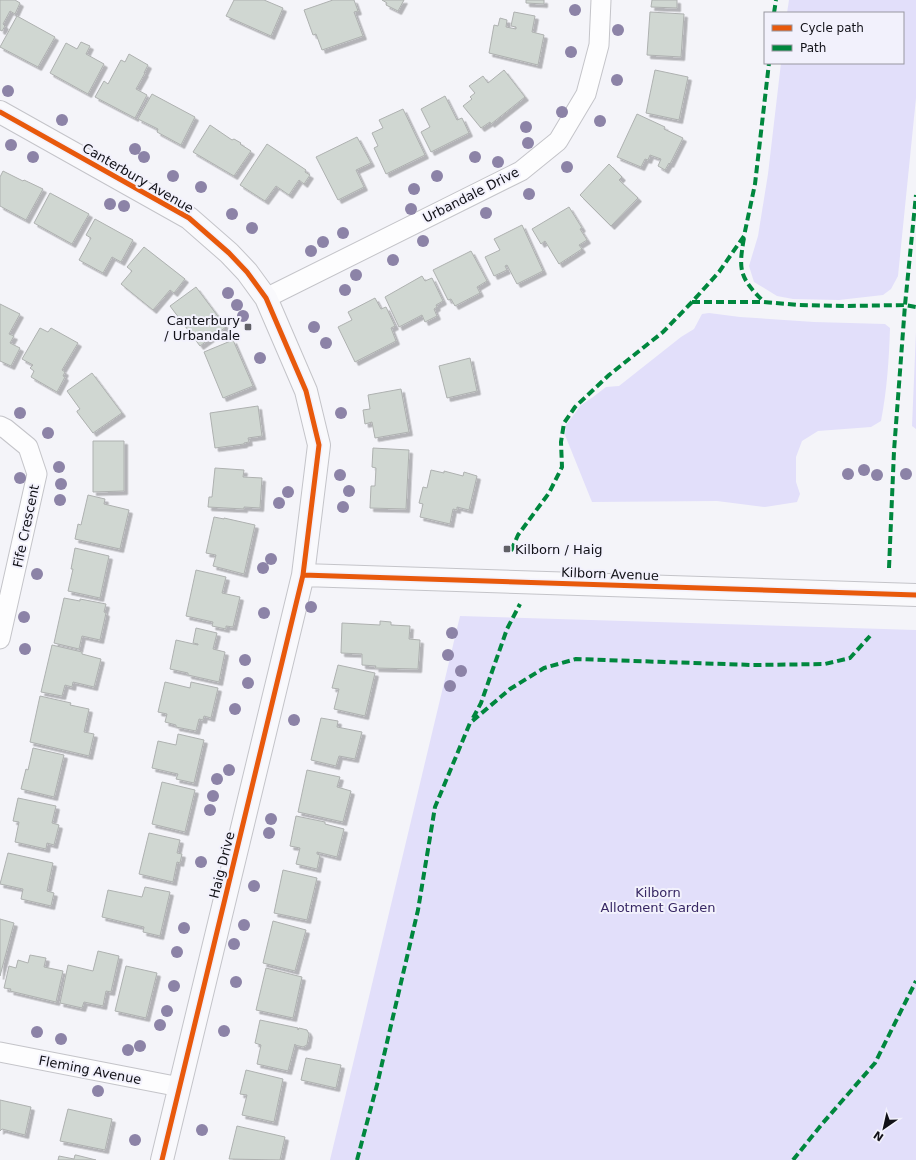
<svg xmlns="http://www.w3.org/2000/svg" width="916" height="1160" viewBox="0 0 916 1160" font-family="'DejaVu Sans',sans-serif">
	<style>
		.green { fill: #e2dffa }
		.building { fill: #d0d7d2; stroke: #aeb1b0; filter: url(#shadow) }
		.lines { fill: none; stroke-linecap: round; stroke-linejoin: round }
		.street-casing { stroke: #c4c4c9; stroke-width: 21 }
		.secondary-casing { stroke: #c4c4c9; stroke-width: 24 }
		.street { stroke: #fdfdfe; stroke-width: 19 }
		.secondary { stroke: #f9f9fc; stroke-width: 22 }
		.quiet { stroke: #00873e; stroke-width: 4; stroke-dasharray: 8 4; stroke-linecap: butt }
		.cycleway-casing { stroke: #f2f1fc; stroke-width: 8 }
		.cycleway { stroke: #e8590c; stroke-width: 5 }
		.tree { fill: #8c83a7 }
		.poi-dot { fill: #606066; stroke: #f2f1fc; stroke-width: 1.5 }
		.labels { text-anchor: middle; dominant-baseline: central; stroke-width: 4; stroke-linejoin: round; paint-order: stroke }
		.street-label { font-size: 13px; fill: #111117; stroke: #f2f1fc }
		.poi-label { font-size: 13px; fill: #111117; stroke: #f2f1fc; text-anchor: end }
		.park-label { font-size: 13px; fill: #372764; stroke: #f2f1fc }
	</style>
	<defs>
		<filter id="shadow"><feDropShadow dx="3.5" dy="3.5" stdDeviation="0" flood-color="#0004"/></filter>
	</defs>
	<rect width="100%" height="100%" fill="#f4f4f9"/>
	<path class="green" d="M789 0H916V98L898 276 891 289 883 295 839 300 793 299 777 296 754 282 749 266 758 236 768 174 781 63H903V13H787Z
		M709 313 740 317 814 322 885 324 890 328C889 360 887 390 881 421L871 427 818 431 802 441 796 457V482L800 494 797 502 765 507 717 501 592 502 565 435 566 425 581 405 593 397 606 387 619 386 681 337 694 329 702 314Z
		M916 332V429L912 426Z
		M460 616 916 630V1160H330Z"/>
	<path class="building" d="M0 0H15L20 3 15 14 10 11 3 24 5 26 2 31 0 30Z
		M234 0H264L283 8 271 36 226 16Z
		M333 0H354L358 11 354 12 363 36 322 50 316 34 313 35 304 10Z
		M382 0H404L398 11 386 5 387 3Z
		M526 0H544V4L526 3Z
		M652 0H677V8L651 7Z
		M514 12 535 16 532 32 544 35 538 65 489 53 494 25 498 26 500 18 507 20 506 27 516 29V27L511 26Z
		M650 12 684 14 681 57 647 55Z
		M17 16 55 37 38 67 0 47Z
		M81 42 90 46 86 54 104 64 88 94 50 73 66 43 77 49Z
		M129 54 148 65 144 73H145L136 89 147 95 135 118 95 97 104 81 108 84 121 60 125 62Z
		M504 70 525 97 491 124 490 122 481 128 463 106 472 99 470 97 475 93 469 86 483 76 488 83Z
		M655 70 688 77 679 120 646 113Z
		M152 94 195 117 181 145 157 132 158 129 138 119Z
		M445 96 457 120 462 118 469 133 431 152 421 132 430 127 421 109Z
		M403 109 425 155 386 174 374 148 378 146 372 133 383 128 379 120Z
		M637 114 665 127 664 129 683 138 670 164 669 163 665 170 658 166 661 159 650 155 648 160 645 159 641 167 617 157Z
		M210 125 232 140 234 139 241 143 240 144 251 151 234 176 193 152Z
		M357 137 371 163 356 170 364 187 338 200 316 157Z
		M267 144 306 170 305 172 310 175 304 184 299 180 289 195 276 186 265 201 240 185Z
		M609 164 622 177 619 180 638 198 611 226 580 195Z
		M3 171 23 181 24 180 43 189 26 220 0 206V177Z
		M50 193 89 214 72 244 34 223Z
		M569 207 582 228 580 229 587 240 579 245 582 249 559 264 545 241 541 244 532 229Z
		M95 219 133 240 121 262 112 257 103 273 79 260 91 238 86 235Z
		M522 225 543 271 517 284 507 265 505 266 507 270 494 276 485 257 500 250 494 239Z
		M144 247 185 279 174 293 170 290 153 310 121 284 132 271 127 267Z
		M471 251 487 281 477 287 480 293 455 306 451 299 448 300 433 270Z
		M422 276 425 281 432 278 443 301 436 305 437 307 434 309 437 316 425 322 422 315 399 327 385 297Z
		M196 287 226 327 200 346 170 306Z
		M375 298 381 309 386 307 395 326 391 328 396 341 355 362 338 327 352 320 348 312Z
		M0 304 20 314 9 334 14 336 10 343 20 348 11 366 0 361Z
		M40 328 48 332 51 328 78 343 62 370 65 372 63 376 65 377 57 392 31 377 34 371 30 368 33 365 22 359Z
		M233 340 253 386 223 398 204 352Z
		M470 358 477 391 447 398 439 366Z
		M92 373 122 413 93 433 77 412V411L80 409 67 391Z
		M401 389 409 432 375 438 372 422 365 424 363 410 370 409 368 395Z
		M258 406 262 436 248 438 249 442 244 443V444L215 448 210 413Z
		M93 441H124V491L93 492Z
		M373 448 409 450 406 509 370 508 371 486H375L376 468 372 467Z
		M215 468 244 470 243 477 262 478 260 508 244 507V509L208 507 209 497H212Z
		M431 470 444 473V471L463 476 464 472 477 476 469 510 457 507V510L453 509 450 524 420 517 423 504 419 503 423 487 427 488Z
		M88 495 105 499 104 504 129 510 120 549 75 539 78 524 81 525Z
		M214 517 224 519V518L255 525 244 574 213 566 216 555 206 553Z
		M75 548 109 556 100 598 68 591 73 569H71Z
		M196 570 226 577 222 593 240 597 233 627 226 626V629L212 626 213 622 186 616Z
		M64 598 80 601V599L106 604 104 612 106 613 100 640 82 636 79 649 54 643Z
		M380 621 391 622V625L410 626 409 639 420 640 418 669 375 668 376 666 362 665V654L341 653 342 623 380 625Z
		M196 628 217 633 213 649 225 652 219 682 188 675V673L170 669 176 640 198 645V644L193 643Z
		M52 645 82 652V654L101 659 94 687 73 682 72 687 65 685 62 696 41 692Z
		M338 665 375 673 365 716 334 709 339 689 332 688Z
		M165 682 190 688 191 682 218 688 211 718 204 716 203 720 199 719 196 731 176 727V725L165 722 167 714 158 712Z
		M40 696 71 703 70 705 89 709 84 732 94 734 89 756 30 742Z
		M321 718 338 721 337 727 362 732 355 759 339 756 336 766 311 760Z
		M178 734 204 740 194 783 176 779 178 774 152 768 158 741 176 745Z
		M33 748 64 755 54 797 21 789 26 769 28 770Z
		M307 770 340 777 337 787 351 791 343 822 298 812Z
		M162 782 195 790 185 832 152 824Z
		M18 798 56 806 52 823 59 825 54 845 47 843 46 849 15 842 19 822 13 821Z
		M296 816 325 822V824L344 829 337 857 317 852V854L320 855 317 869 296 864 300 848 290 846Z
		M149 833 180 840 177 853 182 854 180 863 177 862 173 882 139 874Z
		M8 853 53 863 47 891 54 893 51 906 21 899 23 889 0 884Z
		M283 870 317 878 307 920 274 913Z
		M145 887 170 892 160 936 143 932 144 927 102 917 108 890 142 897Z
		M0 919 14 923 0 976Z
		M273 921 306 930 295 971 263 963Z
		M98 951 119 956 111 992 106 991 103 1006 84 1002 82 1008 60 1003 68 965 93 971Z
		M30 955 46 958 44 967 63 971 56 1002 10 991 11 989 4 988 9 966 16 968 18 960 28 963Z
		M126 966 157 973 146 1018 115 1011Z
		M266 968 302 977 293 1018 256 1010Z
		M260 1020 298 1028V1030L299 1028 307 1030 309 1034 307 1045 303 1047 295 1045V1044L288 1071 257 1064 261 1045 255 1043Z
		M306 1058 341 1065 336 1088 301 1080Z
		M246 1070 283 1079 274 1122 242 1115 247 1095 240 1094Z
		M0 1100 31 1107 25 1135 2 1129 0 1131Z
		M68 1109 112 1119 105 1150 60 1141Z
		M237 1126 285 1137 280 1160 229 1159Z
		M75 1155H76L96 1160H58L59 1156 74 1159Z"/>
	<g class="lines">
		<g class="street-casing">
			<path id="street" d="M266 298 521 171 558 141 586 94 599 45 601 0
				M0 426 6 429 28 447 37 474 0 639
				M0 1052 180 1087"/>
		</g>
		<g class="secondary-casing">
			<path id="secondary" d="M0 112 189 218 229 253 247 272 266 298 306 391 319 445 303 575 162 1160
				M303 575 916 595"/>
		</g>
		<use href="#street" class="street"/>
		<use href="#secondary" class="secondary"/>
		<path class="quiet" d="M774 13 776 0
			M744 238C738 271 740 278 764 302
			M692 302H764L798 305 846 306 905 305 916 307
			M511 551 518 535 549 493 562 467 561 442 564 423 575 407 609 375 663 332 692 302 719 272 744 236 755 184 769 63
			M889 568 894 451 905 305 916 195
			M473 718 481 703 507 629 520 604
			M357 1160 377 1085 418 910 435 807 470 723 510 689 544 668 576 659 753 665 825 664 850 658 870 636
			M793 1160 822 1124 875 1063 916 981"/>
		<g class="cycleway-casing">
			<path id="cycleway" d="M0 112 189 218 229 253 247 272 266 298 306 391 319 445 303 575 162 1160
				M303 575 916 595"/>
		</g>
		<use href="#cycleway" class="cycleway"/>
	</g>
	<g class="tree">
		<circle cx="575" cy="10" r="6"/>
		<circle cx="618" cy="30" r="6"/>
		<circle cx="571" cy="52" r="6"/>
		<circle cx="617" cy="80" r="6"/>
		<circle cx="8" cy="91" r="6"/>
		<circle cx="562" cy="112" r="6"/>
		<circle cx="62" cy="120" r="6"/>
		<circle cx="600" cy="121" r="6"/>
		<circle cx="526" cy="127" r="6"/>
		<circle cx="528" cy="143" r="6"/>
		<circle cx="11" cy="145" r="6"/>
		<circle cx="135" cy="149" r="6"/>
		<circle cx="33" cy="157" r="6"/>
		<circle cx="144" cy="157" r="6"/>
		<circle cx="475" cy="157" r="6"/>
		<circle cx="498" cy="162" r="6"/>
		<circle cx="567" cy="167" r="6"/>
		<circle cx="173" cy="176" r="6"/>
		<circle cx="437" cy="176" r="6"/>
		<circle cx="201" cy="187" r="6"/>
		<circle cx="414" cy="189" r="6"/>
		<circle cx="529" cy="194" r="6"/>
		<circle cx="110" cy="204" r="6"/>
		<circle cx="124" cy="206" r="6"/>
		<circle cx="411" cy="209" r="6"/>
		<circle cx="486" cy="213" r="6"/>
		<circle cx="232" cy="214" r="6"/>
		<circle cx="252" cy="228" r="6"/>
		<circle cx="343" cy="233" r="6"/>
		<circle cx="423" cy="241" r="6"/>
		<circle cx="323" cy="242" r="6"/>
		<circle cx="311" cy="251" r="6"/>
		<circle cx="393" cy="260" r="6"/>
		<circle cx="356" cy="275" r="6"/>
		<circle cx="345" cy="290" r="6"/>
		<circle cx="228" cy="293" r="6"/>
		<circle cx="237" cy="305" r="6"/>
		<circle cx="243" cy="316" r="6"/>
		<circle cx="314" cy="327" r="6"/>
		<circle cx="326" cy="343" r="6"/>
		<circle cx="260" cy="358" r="6"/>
		<circle cx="20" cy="413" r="6"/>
		<circle cx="341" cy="413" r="6"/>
		<circle cx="48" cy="433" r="6"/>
		<circle cx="59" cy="467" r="6"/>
		<circle cx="864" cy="470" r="6"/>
		<circle cx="848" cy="474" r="6"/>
		<circle cx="906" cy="474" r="6"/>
		<circle cx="340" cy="475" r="6"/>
		<circle cx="877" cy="475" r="6"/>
		<circle cx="20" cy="478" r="6"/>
		<circle cx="61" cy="484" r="6"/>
		<circle cx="349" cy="491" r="6"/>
		<circle cx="288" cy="492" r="6"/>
		<circle cx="60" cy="500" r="6"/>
		<circle cx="279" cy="503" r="6"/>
		<circle cx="343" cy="507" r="6"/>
		<circle cx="271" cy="559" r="6"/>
		<circle cx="263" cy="568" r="6"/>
		<circle cx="37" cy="574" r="6"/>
		<circle cx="311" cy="607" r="6"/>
		<circle cx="264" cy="613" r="6"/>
		<circle cx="24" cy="617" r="6"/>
		<circle cx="452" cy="633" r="6"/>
		<circle cx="25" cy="649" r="6"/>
		<circle cx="448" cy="655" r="6"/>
		<circle cx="245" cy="660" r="6"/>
		<circle cx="461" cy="671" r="6"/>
		<circle cx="248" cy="683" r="6"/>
		<circle cx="450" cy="686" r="6"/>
		<circle cx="235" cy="709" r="6"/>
		<circle cx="294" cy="720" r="6"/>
		<circle cx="229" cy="770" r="6"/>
		<circle cx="217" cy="779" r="6"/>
		<circle cx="213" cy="796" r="6"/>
		<circle cx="210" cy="810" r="6"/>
		<circle cx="271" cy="819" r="6"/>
		<circle cx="269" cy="833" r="6"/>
		<circle cx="201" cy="862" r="6"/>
		<circle cx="254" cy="886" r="6"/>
		<circle cx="244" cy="925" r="6"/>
		<circle cx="184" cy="928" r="6"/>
		<circle cx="234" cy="944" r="6"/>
		<circle cx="177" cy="952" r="6"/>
		<circle cx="236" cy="982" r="6"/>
		<circle cx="174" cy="986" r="6"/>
		<circle cx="167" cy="1011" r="6"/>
		<circle cx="160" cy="1025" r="6"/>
		<circle cx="224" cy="1031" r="6"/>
		<circle cx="37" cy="1032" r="6"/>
		<circle cx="61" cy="1039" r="6"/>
		<circle cx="140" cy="1046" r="6"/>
		<circle cx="128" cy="1050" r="6"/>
		<circle cx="98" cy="1091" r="6"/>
		<circle cx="202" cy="1130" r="6"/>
		<circle cx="135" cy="1140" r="6"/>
	</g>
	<g class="poi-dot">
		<rect x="244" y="323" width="8" height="8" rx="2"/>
		<rect x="503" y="545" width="8" height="8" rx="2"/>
	</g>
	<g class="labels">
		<g class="street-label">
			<text transform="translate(138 178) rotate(30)">Canterbury Avenue</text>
			<text transform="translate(471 195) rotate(-27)">Urbandale Drive</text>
			<text transform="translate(26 526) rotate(-78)">Fife Crescent</text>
			<text transform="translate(610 574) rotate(2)">Kilborn Avenue</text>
			<text transform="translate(222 865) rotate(-76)">Haig Drive</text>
			<text transform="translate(90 1070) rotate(11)">Fleming Avenue</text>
		</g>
		<g class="poi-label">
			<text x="240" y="320">Canterbury<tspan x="240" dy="15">/ Urbandale</tspan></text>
			<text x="515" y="549" text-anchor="start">Kilborn / Haig</text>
		</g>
		<g class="park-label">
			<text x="658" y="892">Kilborn<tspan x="658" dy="15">Allotment Garden</tspan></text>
		</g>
	</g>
	<rect x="764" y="12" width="140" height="52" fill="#f2f1fc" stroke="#9897a0"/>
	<rect x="772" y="25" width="20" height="6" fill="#e8590c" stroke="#9897a0"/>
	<text x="800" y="32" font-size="12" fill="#111117">Cycle path</text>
	<rect x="772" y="45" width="20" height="6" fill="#00873e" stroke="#9897a0"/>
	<text x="800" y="52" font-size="12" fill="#111117">Path</text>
	<g transform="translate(884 1128) rotate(214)" stroke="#f2f1fc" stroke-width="3" paint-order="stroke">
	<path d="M0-3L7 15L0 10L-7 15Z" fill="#111117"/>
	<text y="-6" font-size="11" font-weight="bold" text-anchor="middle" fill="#111117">N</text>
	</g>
</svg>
